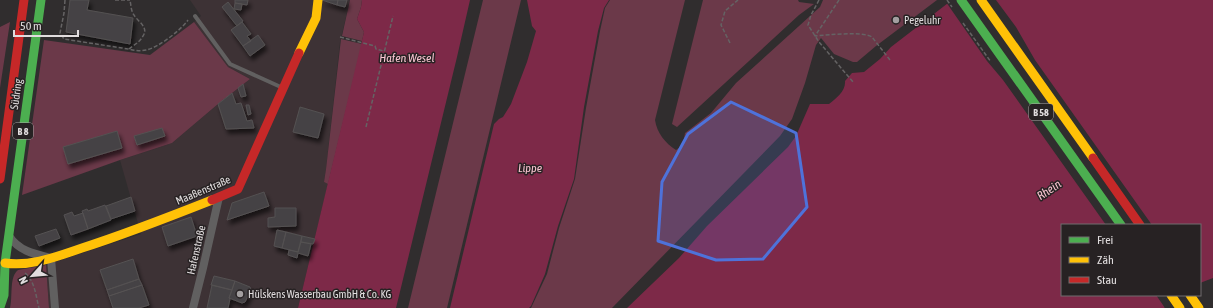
<svg xmlns="http://www.w3.org/2000/svg" width="1213" height="308" viewBox="0 0 1213 308" font-family="'Asap Condensed',sans-serif">
	<style>
		.built { fill: #3d3235 }
		.green { fill: #6b3949 }
		.water { fill: #7d2948 }
		.pier { fill: #302d2e }
		.building { fill: #454344; stroke: #545152; filter: url(#shadow) }
		.lines { fill: none; stroke-linecap: round; stroke-linejoin: round }
		.path { stroke: #656364; stroke-width: 1.5; stroke-dasharray: 4 2; stroke-linecap: butt }
		.lane { stroke: #616060; stroke-width: 4 }
		.street { stroke: #616060; stroke-width: 8 }
		.fast { stroke: #4caf50; stroke-width: 9 }
		.slow { stroke: #ffc107; stroke-width: 9 }
		.jam { stroke: #c62828; stroke-width: 9 }
		.marked { fill: #4e72da; fill-opacity: 0.2; stroke: #4e72da; stroke-width: 3; stroke-linejoin: round }
		.poi-dot { fill: #a39fa0; stroke: #272223; stroke-width: 1.5 }
		.labels { text-anchor: middle; dominant-baseline: central; stroke-width: 3; stroke-linejoin: round; paint-order: stroke }
		.shield { fill: #272223; stroke: #a9a5a6; stroke-width: 1 }
		.shield-label { font-size: 10px; font-weight: bold; fill: #e1ddde }
		.poi-label { font-size: 11px; fill: #e1ddde; stroke: #272223; text-anchor: start }
		.street-label { font-size: 11px; fill: #e1ddde; stroke: #272223 }
		.water-label { font-size: 12px; font-style: italic; fill: #fac5d2; stroke: #272223 }
	</style>
	<defs>
		<filter id="shadow"><feDropShadow dx="2.5" dy="4.5" stdDeviation="2" flood-color="#0009"/></filter>
	</defs>
	<rect width="100%" height="100%" fill="#302d2e"/>
	<path class="built" d="M190 0H350L340 42 326 169 324 182 328 184 298 308H49L46 265 141 234 120 160 172 143 218 104 250 79 228 67 194 22 201 16Z"/>
	<path class="green" d="M350 0H362L361 7 357 19 364 32 362 41 342 36Z
		M483 0H521L447 308H408Z
		M610 0H685L655 120C657 133 665 143 676 150L683 145 685 133 711 113 736 83 820 7 823 0H937L876 46 857 62H853L834 54 821 38 816 45 805 83 792 119 780 136 612 308H531L547 274 559 228 575 179 586 108 600 31 605 8Z
		M703 0H798L799 2 814 4 799 15 677 127 672 124Z
		M10 22 0 88V27Z
		M194 22 228 67 250 79 218 104 172 143 120 160 22 195 44 40 150 55Z
		M341 39 362 44 328 184 324 182 326 169Z
		M46 265 49 308H10C13 296 9 277 18 270Z"/>
	<path class="water" d="M362 0H470L457 57 396 308H298L364 32 357 19 361 7Z
		M527 0H609L604 8 598 31 584 107 574 179 558 226 545 274 531 306 529 308H450L494 124 499 119 503 117 511 104 527 62 536 31 532 26Z
		M952 0H1213V278L1200 283V225H1062V295H1182L1164 308H627L679 258 707 226 788 147 796 136 810 104H829C836 98 846 91 845 81L852 73 864 72 880 59 891 47Z"/>
	<path class="pier" d="M949 0H996L1016 27 1035 60 1152 225H1106L1003 80 987 61 946 2Z
		M1156 295H1184L1167 308H1165Z"/>
	<path class="building" d="M70 0H89L87 10 133 18 130 44 66 32Z
		M235 0H248L247 5 235 3Z
		M322 0H338L337 5Z
		M338 0H347L345 7 337 5Z
		M228 2 243 21 237 26 222 7Z
		M235 3 242 4 241 10 234 9Z
		M242 22 251 34 247 36 251 41 243 46 231 30Z
		M258 35 265 45 250 56 243 46Z
		M243 84 246 96 241 97 238 88Z
		M232 93 236 104 241 103 247 121 252 120 254 128 226 129 218 104Z
		M246 105H249L251 114 248 115Z
		M300 107 324 114 318 138 293 132Z
		M162 128 165 136 137 145 134 136Z
		M117 131 122 148 68 164 63 147Z
		M264 192 269 206 227 220 232 203Z
		M131 197 135 211 111 219 106 206Z
		M105 205 111 220 88 229 82 211 87 209 88 211Z
		M275 208H296V226L268 227V218L275 217Z
		M72 212 74 216 83 213 88 229 71 235 64 215Z
		M191 217 197 236 168 246 162 227Z
		M56 229 60 238 39 246 35 236Z
		M277 230 286 232 282 248 274 246Z
		M286 232 302 236 298 252 282 248Z
		M302 236 315 239 313 244 301 242Z
		M301 242 311 244 308 256 298 253 297 258 288 255 289 250 298 252Z
		M133 259 139 279 107 290 100 270Z
		M214 276 235 281 232 290 211 285Z
		M139 279 142 285 109 296 107 290Z
		M235 281 250 287 251 290 245 302 242 303 229 298Z
		M142 285 149 305 139 308H113L109 296Z
		M212 285 232 290 229 298 230 299 228 308H207Z"/>
	<g class="lines">
		<path class="path" d="M65 0 64 13 60 33 64 39C83 42 102 45 122 48 130 49 138 52 146 50 158 48 181 30 188 20
			M115 0H130
			M819 0 811 15 808 25 819 42 853 82
			M839 0 815 36C828 35 862 31 872 37L890 60
			M947 0 952 7
			M963 23 991 62
			M340 37 375 46 376 49 384 51
			M730 43 721 25 725 11 738 0
			M129 49C134 45 140 42 143 36 149 27 138 22 134 15 131 11 131 5 130 0
			M366 127 393 16
			M25 273C35 281 36 297 39 308"/>
		<path class="lane" d="M195 16 230 64 283 88"/>
		<path class="street" d="M9 236C19 251 34 254 51 258L55 308
			M193 308 203 268 219 197"/>
		<path class="fast" d="M961 0 1121 225
			M0 307 4 295 5 263 41 0"/>
		<path class="slow" d="M981 0 1093 158
			M299 53 316 18 318 0
			M5 263C31 267 58 256 82 248 126 234 169 217 212 200
			M1171 295 1180 308
			M1190 295 1199 308"/>
		<path class="jam" d="M1093 158 1140 225
			M0 179 24 0
			M212 200 238 189 299 53"/>
	</g>
	<path class="marked" d="M731 102 796 133 807 207 763 259 716 260 658 241 662 182 688 134Z"/>
	<g class="poi-dot">
		<circle cx="896" cy="20" r="4"/>
		<circle cx="240" cy="294" r="4"/>
	</g>
	<g class="labels">
		<g class="shield">
			<rect x="1029" y="104" width="24" height="16" rx="3"/>
			<rect x="13" y="123" width="20" height="16" rx="3"/>
		</g>
		<g class="shield-label">
			<text x="1041" y="112">B 58</text>
			<text x="23" y="131">B 8</text>
		</g>
		<g class="poi-label">
			<text x="904" y="20">Pegeluhr</text>
			<text x="248" y="294">Hülskens Wasserbau GmbH &amp; Co. KG</text>
		</g>
		<g class="street-label">
			<text transform="translate(16 94) rotate(-82)">Südring</text>
			<text transform="translate(203 190) rotate(-23)">Maaßenstraße</text>
			<text transform="translate(196 250) rotate(-77)">Hafenstraße</text>
		</g>
		<g class="water-label">
			<text x="407" y="58">Hafen Wesel</text>
			<text x="530" y="168">Lippe</text>
			<text transform="translate(1049 190) rotate(-34)">Rhein</text>
		</g>
	</g>
	<rect x="1061" y="224" width="140" height="72" fill="#272223" stroke="#716d6e"/>
	<rect x="1069" y="237" width="20" height="6" fill="#4caf50" stroke="#716d6e"/>
	<text x="1097" y="244" font-size="12" fill="#e1ddde">Frei</text>
	<rect x="1069" y="257" width="20" height="6" fill="#ffc107" stroke="#716d6e"/>
	<text x="1097" y="264" font-size="12" fill="#e1ddde">Zäh</text>
	<rect x="1069" y="277" width="20" height="6" fill="#c62828" stroke="#716d6e"/>
	<text x="1097" y="284" font-size="12" fill="#e1ddde">Stau</text>
	<g transform="translate(32 276) rotate(243)" stroke="#272223" stroke-width="3" paint-order="stroke">
	<path d="M0-3L7 15L0 10L-7 15Z" fill="#e1ddde"/>
	<text y="-6" font-size="11" font-weight="bold" text-anchor="middle" fill="#e1ddde">N</text>
	</g>
	<path d="M14 30v6h64v-6" fill="none" stroke="#e1ddde" stroke-width="2"/>
	<text x="20" y="30" font-size="12" fill="#e1ddde" stroke="#272223" stroke-width="3" paint-order="stroke">50 m</text>
</svg>
